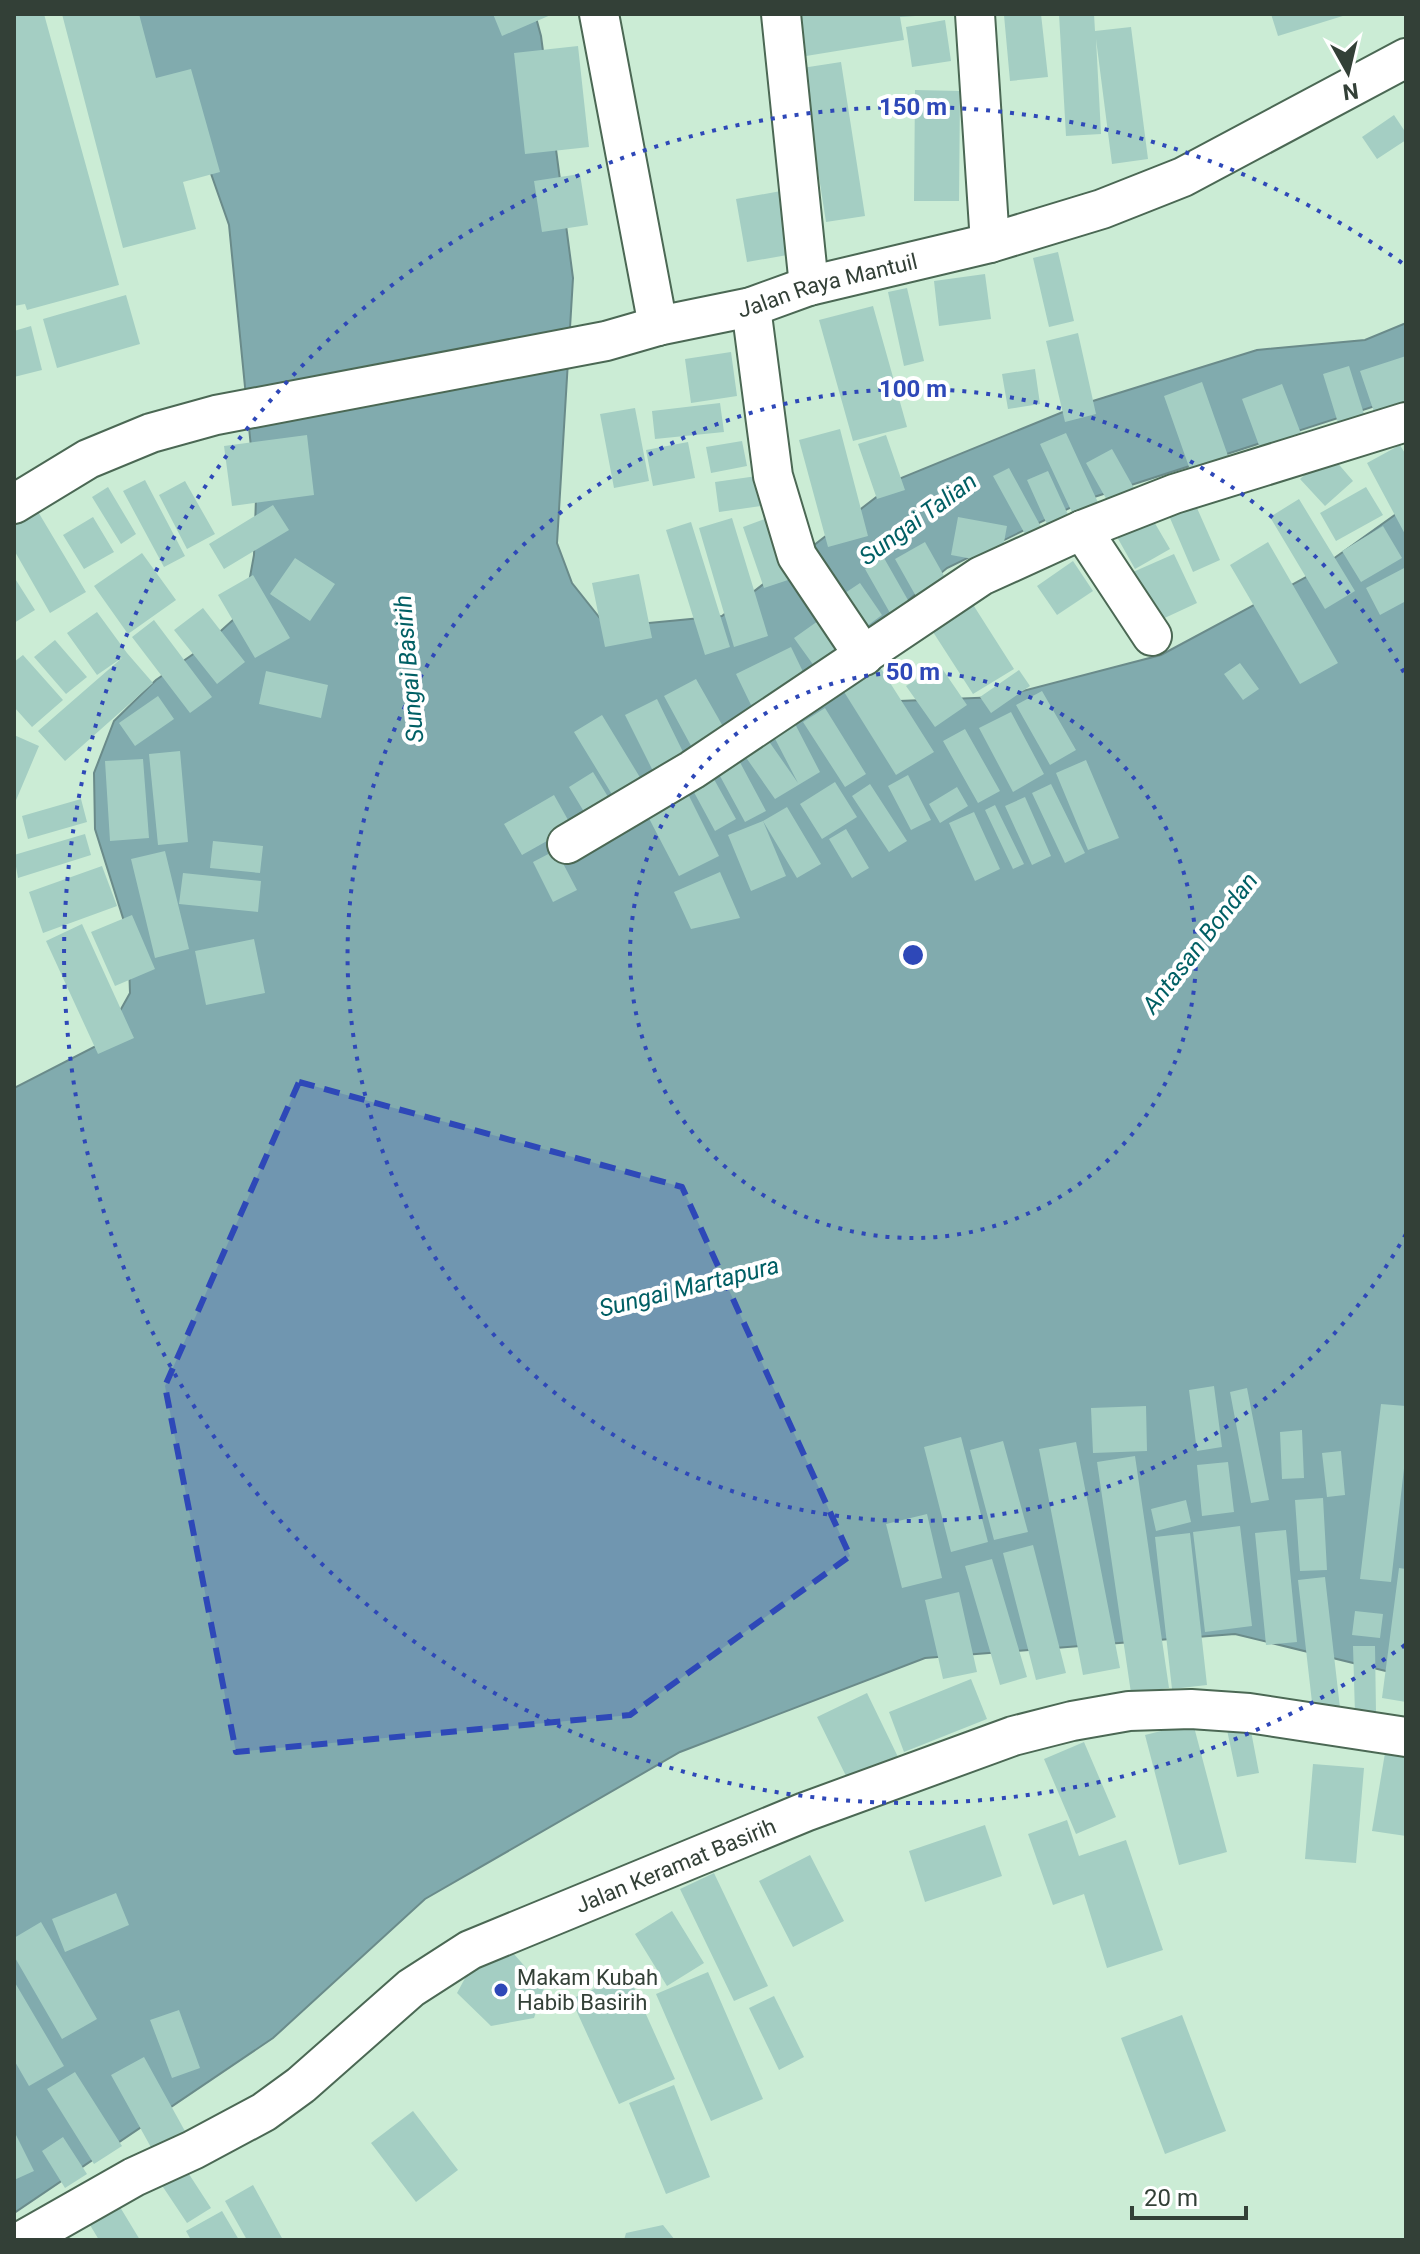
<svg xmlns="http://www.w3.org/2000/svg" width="1420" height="2254" viewBox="0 0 1420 2254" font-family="Roboto,sans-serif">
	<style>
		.water { fill: #81abae; stroke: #6a8b8a; stroke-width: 2 }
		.building { fill: #a4cec3 }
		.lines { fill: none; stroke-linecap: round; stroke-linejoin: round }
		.minor-casing { stroke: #4b6854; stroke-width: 42 }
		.minor { stroke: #fff; stroke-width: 38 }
		.marked { fill: #2e48b8; fill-opacity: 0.2; stroke: #2e48b8; stroke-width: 6; stroke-dasharray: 16 10; stroke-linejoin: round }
		.ring { fill: none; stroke: #2e48b8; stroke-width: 4; stroke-dasharray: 4 8 }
		.poi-dot { fill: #2e48b8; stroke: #fff; stroke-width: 3 }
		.labels { text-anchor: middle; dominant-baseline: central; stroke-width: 8; stroke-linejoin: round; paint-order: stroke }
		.street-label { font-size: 22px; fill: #334037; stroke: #fff }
		.poi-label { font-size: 22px; fill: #334037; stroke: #fff; text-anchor: start }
		.water-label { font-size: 24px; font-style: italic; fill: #005f64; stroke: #fff }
		.centre { fill: #2e48b8; stroke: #fff; stroke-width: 4 }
		.ring-label { font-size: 24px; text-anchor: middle; font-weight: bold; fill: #2e48b8; stroke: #fff; stroke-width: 8; stroke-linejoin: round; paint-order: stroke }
	</style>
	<rect width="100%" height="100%" fill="#cbecd5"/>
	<path class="water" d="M87 14H535L541 36 573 278 557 543 572 583 607 627 722 616 901 478 1080 405 1257 350 1365 340 1406 323V396L1088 499 947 568 845 653 874 702 1000 697 1161 655 1312 574 1406 507V1676L1235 1634 925 1658 680 1752 425 1899 273 2038 14 2213V1088L102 1043 130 993 128 934 95 829 94 773 114 721 156 680 202 648 244 610 254 555 256 498 229 225 209 168Z"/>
	<path class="building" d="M14 14H44L119 285 27 310 25 304 14 306Z
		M62 14H139L156 78 191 69 220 172 183 182 196 229 123 248Z
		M493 14H553L502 36Z
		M814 14H915V16L900 17 904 40 806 56 799 16Z
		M1041 14 1048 77 1010 81 1004 15Z
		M1059 14H1094L1095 31 1131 27 1148 159 1112 164 1096 39 1101 134 1066 136Z
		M1271 14H1346V15L1278 36Z
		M945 20 951 61 912 67 906 27Z
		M578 46 589 147 525 154 514 53Z
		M841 62 865 216 826 222 802 68Z
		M915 90 960 91 959 201H914Z
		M1394 115 1406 133V140L1377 159 1362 137Z
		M580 174 588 225 542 232 534 181Z
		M781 191 793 254 747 262 736 199Z
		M1058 252 1074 321 1049 327 1033 258Z
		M985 274 991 319 939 326 934 281Z
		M907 288 924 361 904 366 888 292Z
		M126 295 140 344 57 368 43 319Z
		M873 306 907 427 853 441 819 320Z
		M31 326 42 370 14 377V331Z
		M1078 333 1096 414 1065 422 1046 341Z
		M731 352 737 396 691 403 685 359Z
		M1406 356V401L1374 412 1360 371Z
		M1349 366 1364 414 1338 423 1323 374Z
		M1035 369 1040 404 1008 409 1002 374Z
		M1202 382 1233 470 1195 484 1164 396Z
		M1282 384 1305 444 1264 459 1242 399Z
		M720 403 724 432 655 439 652 411Z
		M635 408 649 481 614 488 600 414Z
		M840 429 868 536 828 547 799 440Z
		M1066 433 1101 509 1076 521 1040 444Z
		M307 435 314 495 232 506 224 446Z
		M886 435 905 490 877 499 858 444Z
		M742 441 747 466 711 473 706 447Z
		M688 442 695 478 653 486 646 450Z
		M1400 445 1406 455V536L1367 463Z
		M1112 449 1139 497 1113 511 1086 463Z
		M1329 453 1353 481 1325 506 1300 479Z
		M1009 468 1046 536 1031 545 993 476Z
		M1048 471 1070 519 1049 529 1027 480Z
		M757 476 761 506 719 512 715 482Z
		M145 480 185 556 164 567 123 491Z
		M185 481 215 534 187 549 159 495Z
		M108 487 136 534 121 544 92 497Z
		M1366 487 1383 515 1336 541 1320 513Z
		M1193 499 1220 560 1193 572 1167 511Z
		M1299 499 1355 591 1325 609 1270 517Z
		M34 505 86 592 50 613 14 550V516Z
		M273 505 289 530 224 569 209 544Z
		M1146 508 1170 549 1135 569 1112 528Z
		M93 517 114 552 84 569 63 535Z
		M770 517 791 579 764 588 743 527Z
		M958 517 1007 526 1000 564 951 555Z
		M732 518 768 636 734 647 699 528Z
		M691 522 730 647 705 655 666 530Z
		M1383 526 1402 558 1361 582 1342 551Z
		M925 542 952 590 922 607 895 559Z
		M1268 542 1338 663 1300 684 1230 565Z
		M142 553 176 600 128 634 94 586Z
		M1174 554 1197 603 1156 622 1133 572Z
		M295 558 335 584 310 621 270 594Z
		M884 558 917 616 898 627 865 569Z
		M1073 561 1093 591 1057 615 1037 586Z
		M1406 567V601L1380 615 1366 588Z
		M639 574 652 638 605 647 592 583Z
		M253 575 290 638 255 658 218 595Z
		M14 577 35 610 14 623Z
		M860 583 882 615 867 626 845 593Z
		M965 592 1014 669 973 694 924 618Z
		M203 608 245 662 217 684 174 630Z
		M97 612 127 653 153 683 65 761 38 731 123 657 97 675 67 633Z
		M825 616 854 655 822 677 794 638Z
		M154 620 212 697 190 713 132 637Z
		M55 640 87 677 66 694 34 657Z
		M791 647 806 678 751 705 736 674Z
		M23 655 63 700 32 727 14 707V662Z
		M873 656 934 752 896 775 836 679Z
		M1240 663 1259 689 1243 700 1224 674Z
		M939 664 967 705 935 727 906 686Z
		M1019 670 1030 686 991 713 980 697Z
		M266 671 328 685 321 718 259 704Z
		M696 679 729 737 696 755 664 696Z
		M1042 691 1076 750 1050 765 1016 705Z
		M158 696 174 719 135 746 119 723Z
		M657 699 685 756 653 771 625 715Z
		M825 708 866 774 845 787 803 722Z
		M1011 712 1044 774 1013 792 979 728Z
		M602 715 644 784 616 801 574 732Z
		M793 720 820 772 775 799 738 746 761 730 798 783 771 731Z
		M965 729 1000 791 978 803 943 741Z
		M14 735 39 746 14 805Z
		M180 751 188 842 158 845 149 754Z
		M735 753 766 811 745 822 714 765Z
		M143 759 149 838 110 841 105 761Z
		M1086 760 1119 838 1088 850 1056 773Z
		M593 772 616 810 592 825 569 787Z
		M710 772 736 819 715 831 689 783Z
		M908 775 931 820 911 830 888 786Z
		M682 782 719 856 679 876 641 803Z
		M835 782 857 817 822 839 800 804Z
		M870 784 907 841 889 852 852 796Z
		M1051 784 1085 853 1065 863 1032 793Z
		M957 787 968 806 940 823 929 804Z
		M554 795 572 827 522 855 504 824Z
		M1025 797 1051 856 1032 865 1005 806Z
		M81 799 87 822 28 839 22 816Z
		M995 805 1024 864 1013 869 985 810Z
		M787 807 821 864 797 878 763 821Z
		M974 812 1000 869 975 881 949 823Z
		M763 821 786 876 751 891 728 835Z
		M846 829 869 868 852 878 829 839Z
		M85 834 91 855 18 878 14 855Z
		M213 841 263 846 260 873 210 868Z
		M556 850 577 890 553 902 533 862Z
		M165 851 189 949 155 958 131 859Z
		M102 866 117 906 43 933 29 892Z
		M720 872 740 918 691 929 674 892Z
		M183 873 261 881 258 912 179 904Z
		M132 915 155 969 115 986 91 932Z
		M82 924 134 1038 98 1054 46 941Z
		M254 939 265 993 206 1005 195 951Z
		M1214 1386 1222 1447 1197 1451 1189 1390Z
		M1247 1388 1269 1500 1251 1503 1230 1392Z
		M1381 1404 1406 1406V1451L1391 1582 1360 1579Z
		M1146 1406 1147 1451 1093 1453 1091 1408Z
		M1302 1430 1304 1478 1282 1479 1280 1432Z
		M961 1437 988 1542 951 1552 924 1447Z
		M1003 1441 1028 1532 994 1540 970 1450Z
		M1076 1442 1120 1668 1083 1675 1039 1449Z
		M1341 1451 1345 1495 1327 1497 1322 1453Z
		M1135 1456 1169 1688 1131 1693 1097 1462Z
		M1228 1462 1234 1512 1202 1516 1197 1465Z
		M1323 1498 1327 1570 1300 1571 1295 1500Z
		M1186 1500 1191 1522 1156 1531 1151 1509Z
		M927 1514 942 1578 902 1588 886 1524Z
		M1240 1526 1252 1626 1205 1632 1193 1532Z
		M1286 1530 1297 1642 1266 1645 1255 1533Z
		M1190 1533 1207 1685 1172 1689 1155 1537Z
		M1033 1545 1066 1673 1036 1680 1003 1553Z
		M992 1559 1027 1677 1000 1685 965 1566Z
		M1399 1568 1406 1569V1702L1382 1698Z
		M1325 1577 1340 1708 1313 1711 1298 1580Z
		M959 1592 977 1672 943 1679 925 1600Z
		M1355 1611 1383 1614 1380 1638 1352 1635Z
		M1353 1646H1375L1376 1713 1355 1714Z
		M971 1679 987 1719 904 1752 889 1712Z
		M867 1693 898 1757 848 1780 817 1717Z
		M1193 1723 1227 1852 1179 1865 1145 1735Z
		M1250 1726 1259 1773 1237 1777 1227 1730Z
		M1084 1742 1116 1817 1076 1834 1044 1759Z
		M1385 1753 1406 1756V1836L1372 1831Z
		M1313 1764 1364 1768 1356 1863 1305 1859Z
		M1067 1820 1079 1856 1126 1840 1163 1950 1107 1968 1084 1894 1053 1905 1028 1834Z
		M985 1825 1002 1876 925 1902 909 1851Z
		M810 1855 844 1921 793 1947 759 1881Z
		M714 1873 768 1986 734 2001 680 1889Z
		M116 1893 129 1925 65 1952 52 1919Z
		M672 1911 704 1963 667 1986 635 1934Z
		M41 1922 97 2019 62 2039 14 1956V1938Z
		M513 1953 544 1988 534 2018 491 2026 457 1993 476 1958Z
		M708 1972 763 2099 711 2121 656 1994Z
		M628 1974 675 2079 619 2104 571 1999Z
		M14 1981 64 2066 29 2086 14 2060Z
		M774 1996 804 2057 779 2070 749 2008Z
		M179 2010 200 2068 172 2078 150 2020Z
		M1182 2015 1226 2131 1165 2154 1121 2038Z
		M144 2057 186 2133 153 2151 111 2075Z
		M75 2072 122 2146 94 2164 47 2089Z
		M674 2085 710 2177 666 2194 629 2103Z
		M413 2111 458 2170 416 2202 371 2143Z
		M14 2131 34 2171 14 2180Z
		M63 2137 87 2174 65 2188 42 2151Z
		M185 2168 211 2208 187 2223 161 2184Z
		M253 2185 283 2240H247L225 2201Z
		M120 2207 140 2240H99L90 2225Z
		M222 2211 239 2240H191L186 2231Z
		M663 2225 675 2240H624L626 2233Z"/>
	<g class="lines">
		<g class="minor-casing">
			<g id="minor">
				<path d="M599 14 658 326"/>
				<path d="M781 14 809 286"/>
				<path d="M975 14 990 243"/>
				<path d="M751 307 773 476 797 556 864 656"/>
				<path id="s1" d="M14 504 88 459 151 433 216 415 606 341 658 326 751 307 809 286 990 243 1102 209 1183 177 1406 58"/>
				<path d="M1082 530 1152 636"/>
				<path d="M567 844 692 770 981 576 1082 530 1174 494 1406 422"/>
				<path id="s2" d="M23 2240 134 2177 193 2150 264 2112 301 2085 411 1988 470 1950 805 1812 1013 1736 1072 1721 1129 1711 1191 1709 1249 1713 1406 1737"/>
			</g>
		</g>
		<use href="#minor" class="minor"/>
	</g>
	<path class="marked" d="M299 1082 682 1187 850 1556 630 1715 236 1752 165 1386Z"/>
	<g class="ring">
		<circle cx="913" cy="955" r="283"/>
		<path d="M1406 1234A566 566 0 1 1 1406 676"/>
		<path d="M1405 1645A848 848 0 1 1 1405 265"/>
	</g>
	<circle class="poi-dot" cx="501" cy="1990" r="8"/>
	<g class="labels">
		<g class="street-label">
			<text stroke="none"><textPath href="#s1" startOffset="848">Jalan Raya Mantuil</textPath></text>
			<text stroke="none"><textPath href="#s2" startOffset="758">Jalan Keramat Basirih</textPath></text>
		</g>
		<g class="poi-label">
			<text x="517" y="1977">Makam Kubah<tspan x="517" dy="25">Habib Basirih</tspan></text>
		</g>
		<g class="water-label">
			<text transform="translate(918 519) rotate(-36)">Sungai Talian</text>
			<text transform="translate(409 669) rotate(-95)">Sungai Basirih</text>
			<text transform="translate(1200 943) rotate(-52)">Antasan Bondan</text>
			<text transform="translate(689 1287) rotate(-14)">Sungai Martapura</text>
		</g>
	</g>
	<circle cx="913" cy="955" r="12" class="centre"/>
	<g class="ring-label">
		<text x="913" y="115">150 m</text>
		<text x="913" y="397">100 m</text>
		<text x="913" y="680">50 m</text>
	</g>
	<rect width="1420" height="2254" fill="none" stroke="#334037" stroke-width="32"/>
	<g transform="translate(1348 72) rotate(172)" stroke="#ffffff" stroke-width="6" paint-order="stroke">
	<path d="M0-6L14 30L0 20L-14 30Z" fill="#334037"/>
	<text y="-12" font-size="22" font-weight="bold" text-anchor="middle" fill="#334037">N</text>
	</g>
	<path d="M1132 2206v12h114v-12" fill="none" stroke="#334037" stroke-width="4"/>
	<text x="1144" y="2206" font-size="24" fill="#334037" stroke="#ffffff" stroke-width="6" paint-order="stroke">20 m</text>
</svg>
